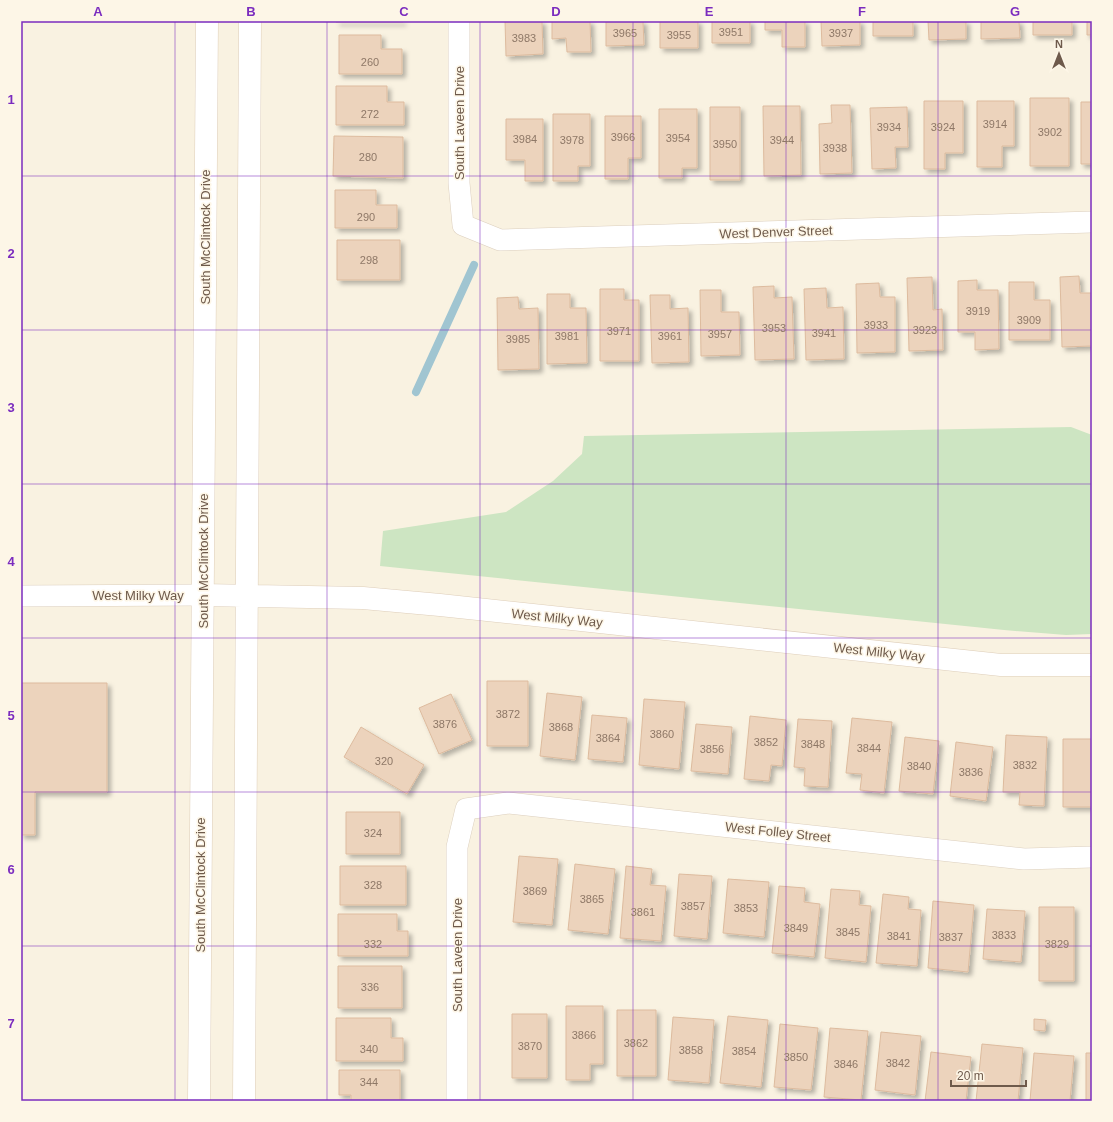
<svg xmlns="http://www.w3.org/2000/svg" width="1113" height="1122" viewBox="0 0 1113 1122" font-family="Helvetica,sans-serif">
	<style>
		.green { fill: #cde5c2 }
		.lines { fill: none; stroke-linecap: round; stroke-linejoin: round }
		.stream { stroke: #a0c5d1; stroke-width: 8 }
		.building { fill: #ecd3bc; stroke: #ddbb9e; filter: url(#shadow) }
		.street-casing { stroke: #dccfbe; stroke-width: 22 }
		.secondary-casing { stroke: #deceba; stroke-width: 23 }
		.street { stroke: #fff; stroke-width: 21 }
		.secondary { stroke: #fff; stroke-width: 22 }
		.grid { fill: none; stroke: #7b2cbf; stroke-width: 1; stroke-opacity: 0.55 }
		.labels { text-anchor: middle; dominant-baseline: central; stroke-width: 3; stroke-linejoin: round; paint-order: stroke }
		.number-label { font-size: 11px; fill: #8e7867 }
		.street-label { font-size: 13px; fill: #6e5a4b; stroke: #fdf6e7 }
		.neatline { fill: none; stroke: #7b2cbf; stroke-width: 1.5 }
		.grid-label { font-size: 13px; text-anchor: middle; font-weight: bold; fill: #7b2cbf }
	</style>
	<defs>
		<filter id="shadow"><feDropShadow dx="3.5" dy="3.5" stdDeviation="2" flood-color="#0004"/></filter>
	</defs>
	<rect width="100%" height="100%" fill="#f9f2e1"/>
	<path class="green" d="M1071 427 1092 435V634L1066 635 1004 630 380 566 383 531 506 512 553 481 582 454 584 436Z"/>
	<g class="lines">
		<path class="stream" d="M416 392 474 265"/>
	</g>
	<path class="building" d="M336 21H403V22H336Z
		M505 21H542L543 54 506 56Z
		M552 21H590L591 52H567L566 38 552 39Z
		M606 21H643L644 45 606 46Z
		M660 21H698V48H660Z
		M712 21H750V43H712Z
		M765 21H805V47H782V30H765Z
		M821 21H860V45L822 46Z
		M873 21H913V36H873Z
		M928 21H966V39L929 40Z
		M981 21H1019L1020 38 981 39Z
		M1033 21H1072V35H1033Z
		M1087 21H1092V35H1087Z
		M339 35H381V49H402V74H339Z
		M336 86H387V102H404V125H336Z
		M1030 98H1069V166H1030Z
		M924 101H963V153H945V169H924Z
		M977 101H1014V146H1002V167H977Z
		M1081 102H1092V164H1081Z
		M831 105H850L852 173 820 174 819 124 832 123Z
		M763 106H800L801 175 764 176Z
		M710 107H740V180H710Z
		M907 107 908 147H895L896 168 872 169 870 108Z
		M659 109H697V168H682V178H659Z
		M553 114H590V166H578V181H553Z
		M605 116H641V158H628V179H605Z
		M506 119H543V181H525V160H506Z
		M334 136 403 137V178L333 176Z
		M335 190H376V205H397V228H335Z
		M337 240H400V280H337Z
		M1079 276 1080 293H1092V346L1062 347 1060 277Z
		M932 277 933 310 942 309 943 350 909 351 907 278Z
		M977 280V290H998L999 349 975 350V332H958V281Z
		M1009 282H1034V300H1050V340H1009Z
		M879 283 880 297H895V352L857 353 856 284Z
		M774 286V298L792 297 794 359 755 360 753 287Z
		M826 288 827 308 843 307 844 359 806 360 804 289Z
		M600 289H624V300H639V361H600Z
		M700 290H721V312H739L740 355 701 356Z
		M547 294H570V308H586L587 363 547 364Z
		M650 295H670V309L688 308 689 362 652 363Z
		M518 297 519 309 538 308 539 369 498 370 497 298Z
		M487 681H528V746H487Z
		M21 683H107V792H35V835H21Z
		M547 693 582 697 575 760 540 756Z
		M451 694 472 740 439 754 419 708Z
		M644 699 685 702 679 769 639 765Z
		M592 715 627 718 623 762 588 759Z
		M750 716 786 720 782 766 771 765 769 781 744 779Z
		M852 718 892 722 884 793 860 790 862 774 846 773Z
		M798 719 832 721 828 787 804 786 805 768 794 767Z
		M696 724 732 727 728 774 691 771Z
		M361 727 424 765 407 794 344 757Z
		M1006 735 1047 737 1044 806 1019 805 1020 792H1003Z
		M905 737 939 741 933 794 899 791Z
		M1063 739H1092V807H1063Z
		M956 742 993 747 986 801 950 796Z
		M346 812H400V854H346Z
		M519 856 558 859 552 925 513 922Z
		M575 864 615 869 608 934 568 930Z
		M340 866H406V905H340Z
		M626 866 652 869 650 885 666 886 661 941 620 938Z
		M679 874 712 876 707 939 674 936Z
		M728 879 769 882 764 937 723 933Z
		M779 886 805 888 804 902 820 904 814 957 772 953Z
		M831 889 860 891 859 905 871 906 866 962 825 958Z
		M883 894 909 897 908 909 921 910 917 966 876 963Z
		M933 901 974 905 968 972 928 968Z
		M1039 907H1074V981H1039Z
		M987 909 1025 911 1021 962 983 959Z
		M338 914H397V931H408V956H338Z
		M338 966H402V1008H338Z
		M566 1006H603V1064H590V1080H566Z
		M617 1010H656V1076H617Z
		M512 1014H547V1078H512Z
		M728 1016 768 1020 761 1087 720 1083Z
		M673 1017 714 1020 709 1083 668 1080Z
		M336 1018H391V1038H403V1061H336Z
		M1034 1019 1046 1020 1045 1031 1034 1030Z
		M780 1024 818 1028 811 1090 774 1087Z
		M830 1028 868 1031 861 1100 824 1097Z
		M881 1032 921 1036 915 1095 875 1090Z
		M982 1044 1023 1048 1018 1101H976Z
		M931 1052 971 1057 966 1101H925Z
		M1034 1053 1074 1056 1070 1101H1030Z
		M1086 1053H1092V1101H1086Z
		M339 1070H400V1101H351V1095H339Z"/>
	<g class="lines">
		<g class="street-casing">
			<path id="street" d="M459 21V183L463 225 500 240 1092 222
				M21 596 202 595
				M457 1101V847L466 809 508 803 1024 859 1092 857"/>
		</g>
		<g class="secondary-casing">
			<path id="secondary" d="M202 595 363 598 440 605 1001 665H1092
				M199 1101 207 21
				M244 1101 250 21"/>
		</g>
		<use href="#street" class="street"/>
		<use href="#secondary" class="secondary"/>
	</g>
	<path class="grid" d="M175 21V1101M327 21V1101M480 21V1101M633 21V1101M786 21V1101M938 21V1101M21 176H1092M21 330H1092M21 484H1092M21 638H1092M21 792H1092M21 946H1092"/>
	<g class="labels">
		<g class="number-label">
			<text x="731" y="32">3951</text>
			<text x="625" y="33">3965</text>
			<text x="841" y="33">3937</text>
			<text x="679" y="35">3955</text>
			<text x="524" y="38">3983</text>
			<text x="370" y="62">260</text>
			<text x="370" y="114">272</text>
			<text x="995" y="124">3914</text>
			<text x="889" y="127">3934</text>
			<text x="943" y="127">3924</text>
			<text x="1050" y="132">3902</text>
			<text x="623" y="137">3966</text>
			<text x="678" y="138">3954</text>
			<text x="525" y="139">3984</text>
			<text x="572" y="140">3978</text>
			<text x="782" y="140">3944</text>
			<text x="725" y="144">3950</text>
			<text x="835" y="148">3938</text>
			<text x="368" y="157">280</text>
			<text x="366" y="217">290</text>
			<text x="369" y="260">298</text>
			<text x="978" y="311">3919</text>
			<text x="1029" y="320">3909</text>
			<text x="876" y="325">3933</text>
			<text x="774" y="328">3953</text>
			<text x="925" y="330">3923</text>
			<text x="619" y="331">3971</text>
			<text x="824" y="333">3941</text>
			<text x="720" y="334">3957</text>
			<text x="567" y="336">3981</text>
			<text x="670" y="336">3961</text>
			<text x="518" y="339">3985</text>
			<text x="508" y="714">3872</text>
			<text x="445" y="724">3876</text>
			<text x="561" y="727">3868</text>
			<text x="662" y="734">3860</text>
			<text x="608" y="738">3864</text>
			<text x="766" y="742">3852</text>
			<text x="813" y="744">3848</text>
			<text x="869" y="748">3844</text>
			<text x="712" y="749">3856</text>
			<text x="384" y="761">320</text>
			<text x="1025" y="765">3832</text>
			<text x="919" y="766">3840</text>
			<text x="971" y="772">3836</text>
			<text x="373" y="833">324</text>
			<text x="373" y="885">328</text>
			<text x="535" y="891">3869</text>
			<text x="592" y="899">3865</text>
			<text x="693" y="906">3857</text>
			<text x="746" y="908">3853</text>
			<text x="643" y="912">3861</text>
			<text x="796" y="928">3849</text>
			<text x="848" y="932">3845</text>
			<text x="1004" y="935">3833</text>
			<text x="899" y="936">3841</text>
			<text x="951" y="937">3837</text>
			<text x="373" y="944">332</text>
			<text x="1057" y="944">3829</text>
			<text x="370" y="987">336</text>
			<text x="584" y="1035">3866</text>
			<text x="636" y="1043">3862</text>
			<text x="530" y="1046">3870</text>
			<text x="369" y="1049">340</text>
			<text x="691" y="1050">3858</text>
			<text x="744" y="1051">3854</text>
			<text x="796" y="1057">3850</text>
			<text x="898" y="1063">3842</text>
			<text x="846" y="1064">3846</text>
			<text x="369" y="1082">344</text>
		</g>
		<g class="street-label">
			<text transform="translate(459 123) rotate(-90)">South Laveen Drive</text>
			<text transform="translate(776 232) rotate(-2)">West Denver Street</text>
			<text transform="translate(205 237) rotate(-90)">South McClintock Drive</text>
			<text transform="translate(203 561) rotate(-90)">South McClintock Drive</text>
			<text x="138" y="595">West Milky Way</text>
			<text transform="translate(557 618) rotate(6)">West Milky Way</text>
			<text transform="translate(879 652) rotate(6)">West Milky Way</text>
			<text transform="translate(778 832) rotate(6)">West Folley Street</text>
			<text transform="translate(200 885) rotate(-90)">South McClintock Drive</text>
			<text transform="translate(457 955) rotate(-90)">South Laveen Drive</text>
		</g>
	</g>
	<rect width="1113" height="1122" fill="none" stroke="#fdf6e7" stroke-width="44"/>
	<g transform="translate(1059 54)" stroke="#fdf6e7" stroke-width="3" paint-order="stroke">
	<path d="M0-3L7 15L0 10L-7 15Z" fill="#6e5a4b"/>
	<text y="-6" font-size="11" font-weight="bold" text-anchor="middle" fill="#6e5a4b">N</text>
	</g>
	<path d="M951 1080v6h75v-6" fill="none" stroke="#6e5a4b" stroke-width="2"/>
	<text x="957" y="1080" font-size="12" fill="#6e5a4b" stroke="#fdf6e7" stroke-width="3" paint-order="stroke">20 m</text>
	<rect x="22" y="22" width="1069" height="1078" class="neatline"/>
	<g class="grid-label">
		<text x="98" y="16">A</text>
		<text x="251" y="16">B</text>
		<text x="404" y="16">C</text>
		<text x="556" y="16">D</text>
		<text x="709" y="16">E</text>
		<text x="862" y="16">F</text>
		<text x="1015" y="16">G</text>
		<text x="11" y="104">1</text>
		<text x="11" y="258">2</text>
		<text x="11" y="412">3</text>
		<text x="11" y="566">4</text>
		<text x="11" y="720">5</text>
		<text x="11" y="874">6</text>
		<text x="11" y="1028">7</text>
	</g>
</svg>
